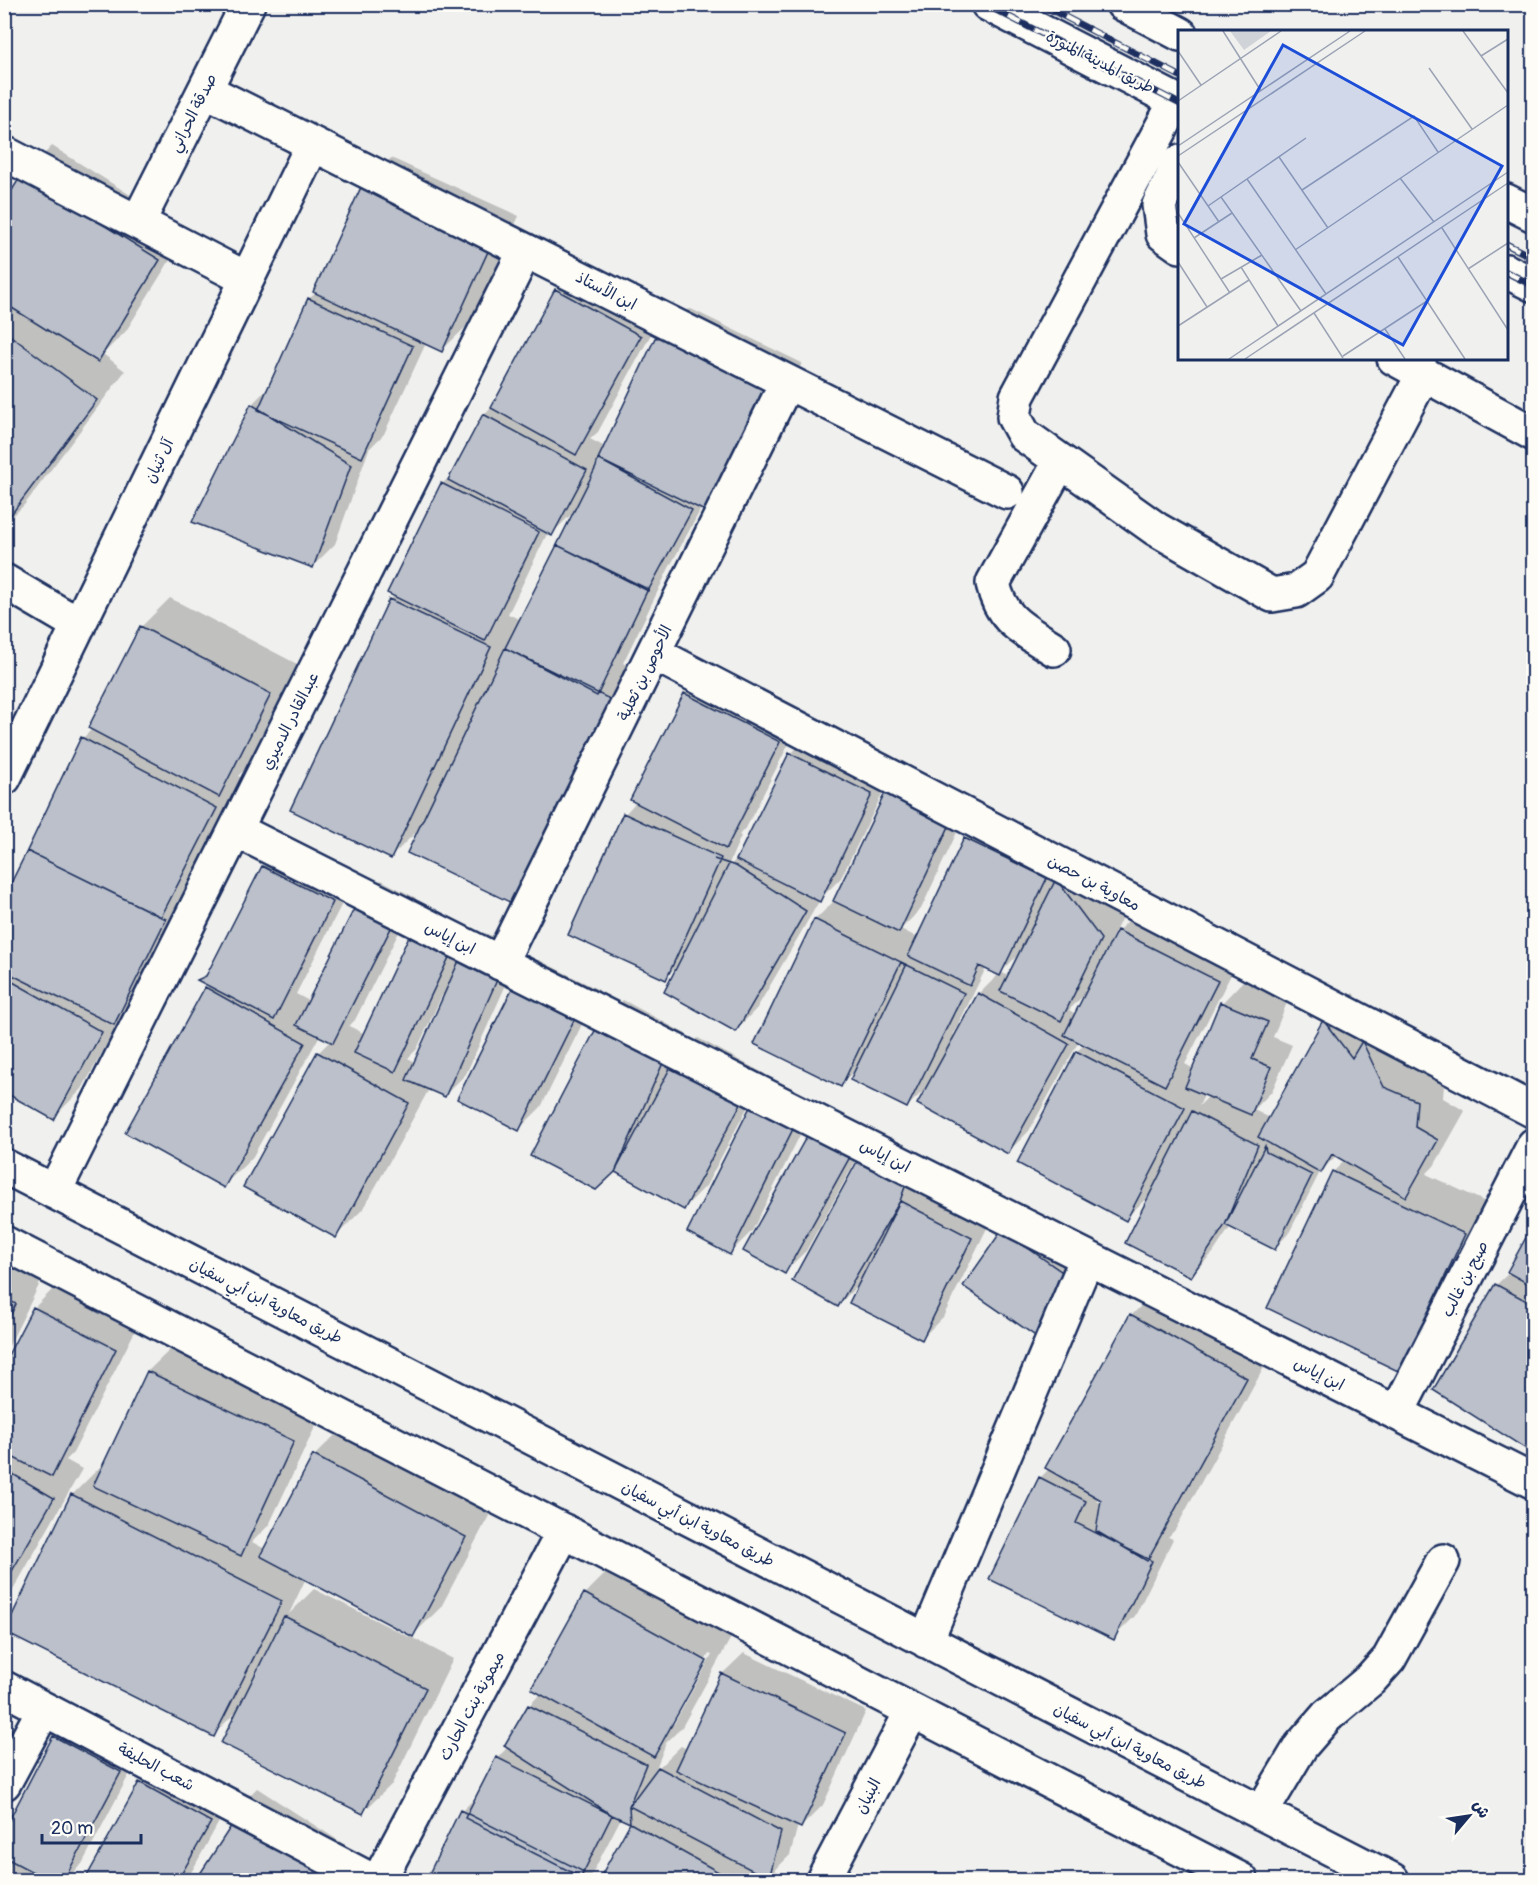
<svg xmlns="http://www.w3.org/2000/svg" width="1538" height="1885" viewBox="0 0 1538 1885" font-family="Pangolin,'Playpen Sans Arabic',sans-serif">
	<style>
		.shadow { fill: #0003; fill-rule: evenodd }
		.building { fill: #bbc0ca; stroke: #1b2f5e; stroke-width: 1.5 }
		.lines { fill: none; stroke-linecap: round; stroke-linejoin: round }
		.minor-casing { stroke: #1b2f5e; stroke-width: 38 }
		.major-casing { stroke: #1b2f5e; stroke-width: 38 }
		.minor { stroke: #fdfcf7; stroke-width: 33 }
		.major { stroke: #fdfcf7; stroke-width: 33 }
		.rail-casing { stroke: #1b2f5e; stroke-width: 7 }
		.rail { stroke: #fdfcf7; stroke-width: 4.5; stroke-dasharray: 14; stroke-linecap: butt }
		.labels { text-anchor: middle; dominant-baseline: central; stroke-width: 4.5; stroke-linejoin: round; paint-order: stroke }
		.street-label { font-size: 16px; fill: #1b2f5e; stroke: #fdfcf7 }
		.inset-road { fill: none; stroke: #9ba3b4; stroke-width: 1.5 }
		.view { fill: #1d4ed8; fill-opacity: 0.15; stroke: #1d4ed8; stroke-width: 3 }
		.inset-edge { fill: none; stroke: #1b2f5e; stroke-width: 3 }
	</style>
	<rect width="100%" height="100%" fill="#f0f0ee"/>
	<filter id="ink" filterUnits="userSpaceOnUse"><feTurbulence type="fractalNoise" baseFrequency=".0167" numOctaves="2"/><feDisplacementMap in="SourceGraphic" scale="12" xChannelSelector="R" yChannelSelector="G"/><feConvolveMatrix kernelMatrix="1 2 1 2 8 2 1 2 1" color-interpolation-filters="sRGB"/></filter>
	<g filter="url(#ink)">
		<path class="shadow" d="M52 146 188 231 126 331 103 354 125 371 25 504 4 525V205L24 175Z
			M391 158 519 216 471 322 442 350 426 343 384 434 369 449 335 544 313 566 195 521 252 404 269 387 309 299 316 292 363 186Z
			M578 268 662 314 598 432 590 439 605 447 656 339 686 310 691 309 802 363 743 485 702 507 669 568 623 663 643 673 546 876 420 828 391 857 390 600 395 595 442 484 454 472 484 415 494 405 556 290ZM576 510 521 620 508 614 548 532 551 534Z
			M170 598 299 665 248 766 238 776 244 779 143 995 124 1013 82 1089 53 1118 4 1090V900L83 738 92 729 141 627Z
			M707 672 801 720 747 826 739 835 741 836 727 868 741 855 791 754 812 732 893 772 841 878 821 898 757 1008 736 1030 678 965 665 978 625 814 636 802 632 800 686 693Z
			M910 768 973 798 921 909 901 929 918 938 966 839 987 817 1078 859 1122 917 1111 940 1113 941 1118 931 1140 909 1239 959 1185 1064 1194 1069 1222 1003 1243 981 1288 1000 1273 1037 1292 1045 1272 1091 1254 1110 1270 1118 1325 1021 1353 993 1378 1027 1391 1014 1412 1059 1445 1072 1443 1098 1465 1111 1434 1166 1426 1174 1492 1205 1428 1341 1400 1370 1333 1172 1345 1160 1337 1155 1320 1172 1289 1233 1275 1248 1231 1226 1213 1253 1191 1275 1152 1193 1125 1219 1019 1163 1077 1051 1085 1044 1079 1041 1029 1131 1007 1153 927 1087 907 1107 857 1068 840 1085 815 920 835 900 888 789ZM1019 954 1009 977 1001 972ZM986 968 999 974 979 994 956 1036 953 1035ZM1086 993 1076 1014 1069 1010ZM1205 1093 1210 1095 1199 1106Z
			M285 845 354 880 296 994 309 1001 359 902 381 880 416 898 355 1020 349 1026 365 1034 412 933 434 911 473 929 460 958 485 933 522 949 466 1074 444 1096 429 1089 364 1208 336 1236 318 1053 331 1040 320 1035 252 1158 223 1186 207 988 210 985 200 980 213 967 263 867ZM442 995 445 996 415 1062 408 1058 417 1049Z
			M539 960 599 990 541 1107 519 1129 518 981Z
			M623 1000 686 1034 675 1061 698 1038 765 1074 706 1186 684 1208 615 1170 601 1022Z
			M815 1105 752 1231 730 1253 689 1232Z
			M832 1111 871 1133 806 1251 784 1272 811 1132Z
			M882 1137 993 1216 943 1317 922 1338 861 1282 838 1305Z
			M1534 1226V1452L1496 1285 1510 1272Z
			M1003 1231 1108 1268 1071 1323Z
			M4 1256 44 1275 4 1356Z
			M56 1286 137 1327 73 1453 66 1460 82 1469 12 1592 4 1599V1367L34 1308Z
			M1160 1286 1274 1349 1175 1530 1168 1537 1173 1539 1135 1616 1113 1638 1040 1478 1049 1469 1047 1468 1132 1315ZM1099 1497 1103 1499 1102 1504 1096 1501Z
			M177 1343 322 1412 269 1525 252 1542 265 1549 314 1456 343 1427 493 1508 441 1607 411 1637 453 1659 392 1784 363 1812 238 1710 213 1735 72 1495 101 1466 103 1468 148 1371ZM306 1578 410 1634 409 1637 314 1589 289 1614Z
			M614 1565 734 1632 682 1727 666 1743 655 1771 681 1746 687 1749 722 1674 744 1653 866 1711 823 1805 801 1827 798 1825 790 1855 775 1870 785 1876 784 1880H602L631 1824 621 1818 589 1880H428L462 1811 479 1794 497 1758 508 1747 529 1706 541 1693 585 1594ZM709 1654 712 1655 674 1724H671Z
			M4 1667 23 1677 4 1712Z
			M76 1716 142 1750 82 1864 72 1873 86 1880H4L5 1856 55 1737Z
			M162 1761 231 1800 187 1880H87L140 1783Z
			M257 1788 353 1850 333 1880H198L239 1818 236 1809Z"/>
		<path class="building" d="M22 174 160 260 98 362 4 303V203Z
			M362 185 491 245 442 352 313 292Z
			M555 289 641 336 576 455 491 408Z
			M308 298 413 346 362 458 258 410Z
			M4 331 97 400 4 524Z
			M662 337 774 392 715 516 598 459 655 338Z
			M251 404 351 465 313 568 192 522Z
			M483 414 587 470 552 536 448 480Z
			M598 459 692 510 648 591 557 545 596 467Z
			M441 483 539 532 485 641 387 593Z
			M557 545 648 589 597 696 505 648Z
			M389 599 491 647 391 859 290 810Z
			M140 626 271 694 219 797 88 728Z
			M505 648 616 702 518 906 407 853Z
			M684 693 780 742 726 849 630 800Z
			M81 737 217 808 161 917 27 851Z
			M789 753 872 794 820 902 736 860Z
			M887 789 952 820 899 933 833 901Z
			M623 813 721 858 666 980 568 935Z
			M964 838 1047 878 1000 976 979 966 970 986 908 956Z
			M27 851 166 919 114 1025 4 971V897Z
			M714 859 736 866 806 911 736 1032 664 992 729 864Z
			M262 866 333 902 274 1020 197 980 206 976Z
			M1056 879 1101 939 1061 1021 1000 991Z
			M358 901 395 920 333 1043 296 1025Z
			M814 919 901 962 841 1087 754 1044Z
			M1117 930 1218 981 1165 1086 1064 1035Z
			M411 932 452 951 395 1072 354 1053Z
			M462 954 501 971 445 1097 406 1080Z
			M901 962 964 993 907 1108 850 1080 906 966Z
			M4 977 102 1032 54 1120 4 1092Z
			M516 981 578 1012 519 1131 457 1099Z
			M205 987 305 1043 224 1188 125 1133Z
			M978 993 1069 1044 1008 1154 917 1104Z
			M1220 1002 1268 1022 1252 1059 1271 1067 1251 1115 1185 1087Z
			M1323 1020 1352 1058 1362 1041 1384 1087 1417 1101 1415 1127 1438 1140 1406 1197 1332 1154 1321 1173 1258 1137Z
			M600 1021 666 1056 615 1172 596 1190 530 1156Z
			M1076 1051 1185 1108 1126 1221 1017 1163Z
			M317 1052 409 1103 336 1238 243 1187Z
			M675 1059 745 1096 684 1210 615 1172Z
			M751 1105 794 1127 730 1255 687 1232Z
			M1192 1111 1258 1145 1225 1225 1191 1277 1125 1243Z
			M809 1132 851 1155 785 1274 743 1251Z
			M1265 1146 1266 1152 1312 1175 1275 1250 1225 1225Z
			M859 1158 906 1184 900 1201 838 1307 792 1281Z
			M1332 1171 1465 1234 1400 1372 1267 1308Z
			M900 1201 972 1238 922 1340 849 1303Z
			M1534 1223V1287L1507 1272Z
			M1002 1230 1088 1290 1050 1346 963 1286Z
			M1495 1284 1534 1305V1454L1433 1390Z
			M4 1298 16 1304 4 1328Z
			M33 1307 116 1349 52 1477 4 1453V1363Z
			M1130 1314 1247 1378 1147 1561 1096 1531 1101 1500 1045 1468Z
			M147 1371 294 1441 241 1556 93 1486Z
			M313 1455 466 1537 413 1637 260 1556Z
			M4 1469 54 1498 4 1585Z
			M1039 1477 1086 1501 1076 1523 1152 1561 1114 1640 989 1579Z
			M71 1494 282 1601 214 1737 4 1632Z
			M584 1593 707 1661 654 1757 531 1689Z
			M284 1616 426 1688 363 1814 221 1743Z
			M721 1673 846 1733 801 1828 676 1770Z
			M528 1705 646 1764 629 1806 630 1823 612 1815 504 1746Z
			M53 1736 121 1772 64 1880H48L4 1857V1830Z
			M496 1757 612 1815 581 1877 465 1818Z
			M658 1767 781 1832 769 1879 629 1806Z
			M139 1782 211 1822 178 1880H85Z
			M460 1810 584 1872 579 1880H426Z
			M237 1817 332 1872 327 1880H196Z
			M630 1823 733 1880H613L602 1874Z
			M4 1871 24 1880H4Z"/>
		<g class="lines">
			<g class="minor-casing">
				<path id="minor" d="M205 90 1007 492
					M1176 101 1017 397 1014 417 1024 435 1156 529 1272 595 1296 591 1317 576 1424 373
					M4 153 247 279
					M1180 162 1159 205 1163 234 1180 246
					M138 222 248 4
					M1394 358 1534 434
					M4 581 79 625
					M1054 649C1023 629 1001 621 993 583L1060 462
					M655 654 1534 1111
					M4 778 313 144
					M236 830 1534 1482
					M500 963 787 382
					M4 1166 1392 1880
					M54 1192 525 251
					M4 1243 1241 1880
					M1397 1413 1534 1145
					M926 1641 1087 1258
					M4 1688 371 1880
					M4 1783 44 1709
					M1261 1813 1301 1746 1327 1716 1371 1679 1389 1659 1443 1561
					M379 1880 564 1531
					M823 1880 912 1711"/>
			</g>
			<g class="major-casing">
				<path id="major" d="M988 4 1180 103
					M1123 4 1180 34
					M1506 201 1534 215
					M1506 271 1534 285"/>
			</g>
			<use href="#minor" class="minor"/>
			<use href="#major" class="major"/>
			<g class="rail-casing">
				<path id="rail" d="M984 4 1180 104
					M1040 4 1180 76
					M1506 244 1534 258
					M1506 272 1534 286"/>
			</g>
			<use href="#rail" class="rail"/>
		</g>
	</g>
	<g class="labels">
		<g class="street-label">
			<text transform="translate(1100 62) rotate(27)">طريق المدينة المنورة</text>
			<text transform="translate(193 113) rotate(-63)">صدقة الحراني</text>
			<text transform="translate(606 291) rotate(27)">ابن الأستاذ</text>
			<text transform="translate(159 461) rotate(-64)">آل ثنيان</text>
			<text transform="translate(645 673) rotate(-64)">الأحوص بن ثعلبة</text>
			<text transform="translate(290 721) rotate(-63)">عبدالقادر الدميري</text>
			<text transform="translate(1094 883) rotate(28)">معاوية بن حصن</text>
			<text transform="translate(450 938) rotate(27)">ابن إياس</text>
			<text transform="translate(885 1156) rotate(27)">ابن إياس</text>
			<text transform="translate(1465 1279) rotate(-63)">صبح بن غالب</text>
			<text transform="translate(266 1301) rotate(27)">طريق معاوية ابن أبي سفيان</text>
			<text transform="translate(1319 1374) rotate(27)">ابن إياس</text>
			<text transform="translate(698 1524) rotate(27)">طريق معاوية ابن أبي سفيان</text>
			<text transform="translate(472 1706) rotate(-62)">ميمونة بنت الحارث</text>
			<text transform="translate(1130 1746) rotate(27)">طريق معاوية ابن أبي سفيان</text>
			<text transform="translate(156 1767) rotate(28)">شعب الحليفة</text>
			<text transform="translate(868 1796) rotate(-62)">البنيان</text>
		</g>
	</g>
	<g transform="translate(1178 30)">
		<rect width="330" height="330" fill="#f0f0ee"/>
		<path d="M52 1H93L66 20Z" fill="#d0d3d8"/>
		<path class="inset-road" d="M45 1 83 61M285 1 330 63M0 21 23 55M303 26 330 9M251 38 294 99M0 71 103 1M0 116 172 1M0 126 187 1M101 127 150 198M0 132 41 192M222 148 256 192M69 149 148 264M124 160 236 86 260 122M43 167 123 281M30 176 128 108M0 183 52 263M264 198 330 300M16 208 54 183M117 220 330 75M220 227 287 329M0 232 29 277M63 237 100 296M290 239 330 213M43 249 84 225M136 283 165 328M0 296 71 250M207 299 227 329M165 326 249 271M51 329 330 142M67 329 330 153"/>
		<path class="view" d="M105 15 324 136 225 315 6 194Z"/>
		<rect width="330" height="330" class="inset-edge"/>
	</g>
	<rect width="1538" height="1885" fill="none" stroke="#fdfcf7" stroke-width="24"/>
	<rect x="12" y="12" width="1514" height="1861" fill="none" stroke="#1b2f5e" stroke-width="2" filter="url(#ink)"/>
	<g transform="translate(1469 1816) rotate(61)" stroke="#fdfcf7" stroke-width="4.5" paint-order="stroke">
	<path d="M0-4.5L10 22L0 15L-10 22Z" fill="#1b2f5e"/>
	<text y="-9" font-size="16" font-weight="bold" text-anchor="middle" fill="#1b2f5e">ش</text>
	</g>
	<path d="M42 1834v9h99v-9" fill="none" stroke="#1b2f5e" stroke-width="3"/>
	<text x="51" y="1834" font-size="18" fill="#1b2f5e" stroke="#fdfcf7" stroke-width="4.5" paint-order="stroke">20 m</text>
</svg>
